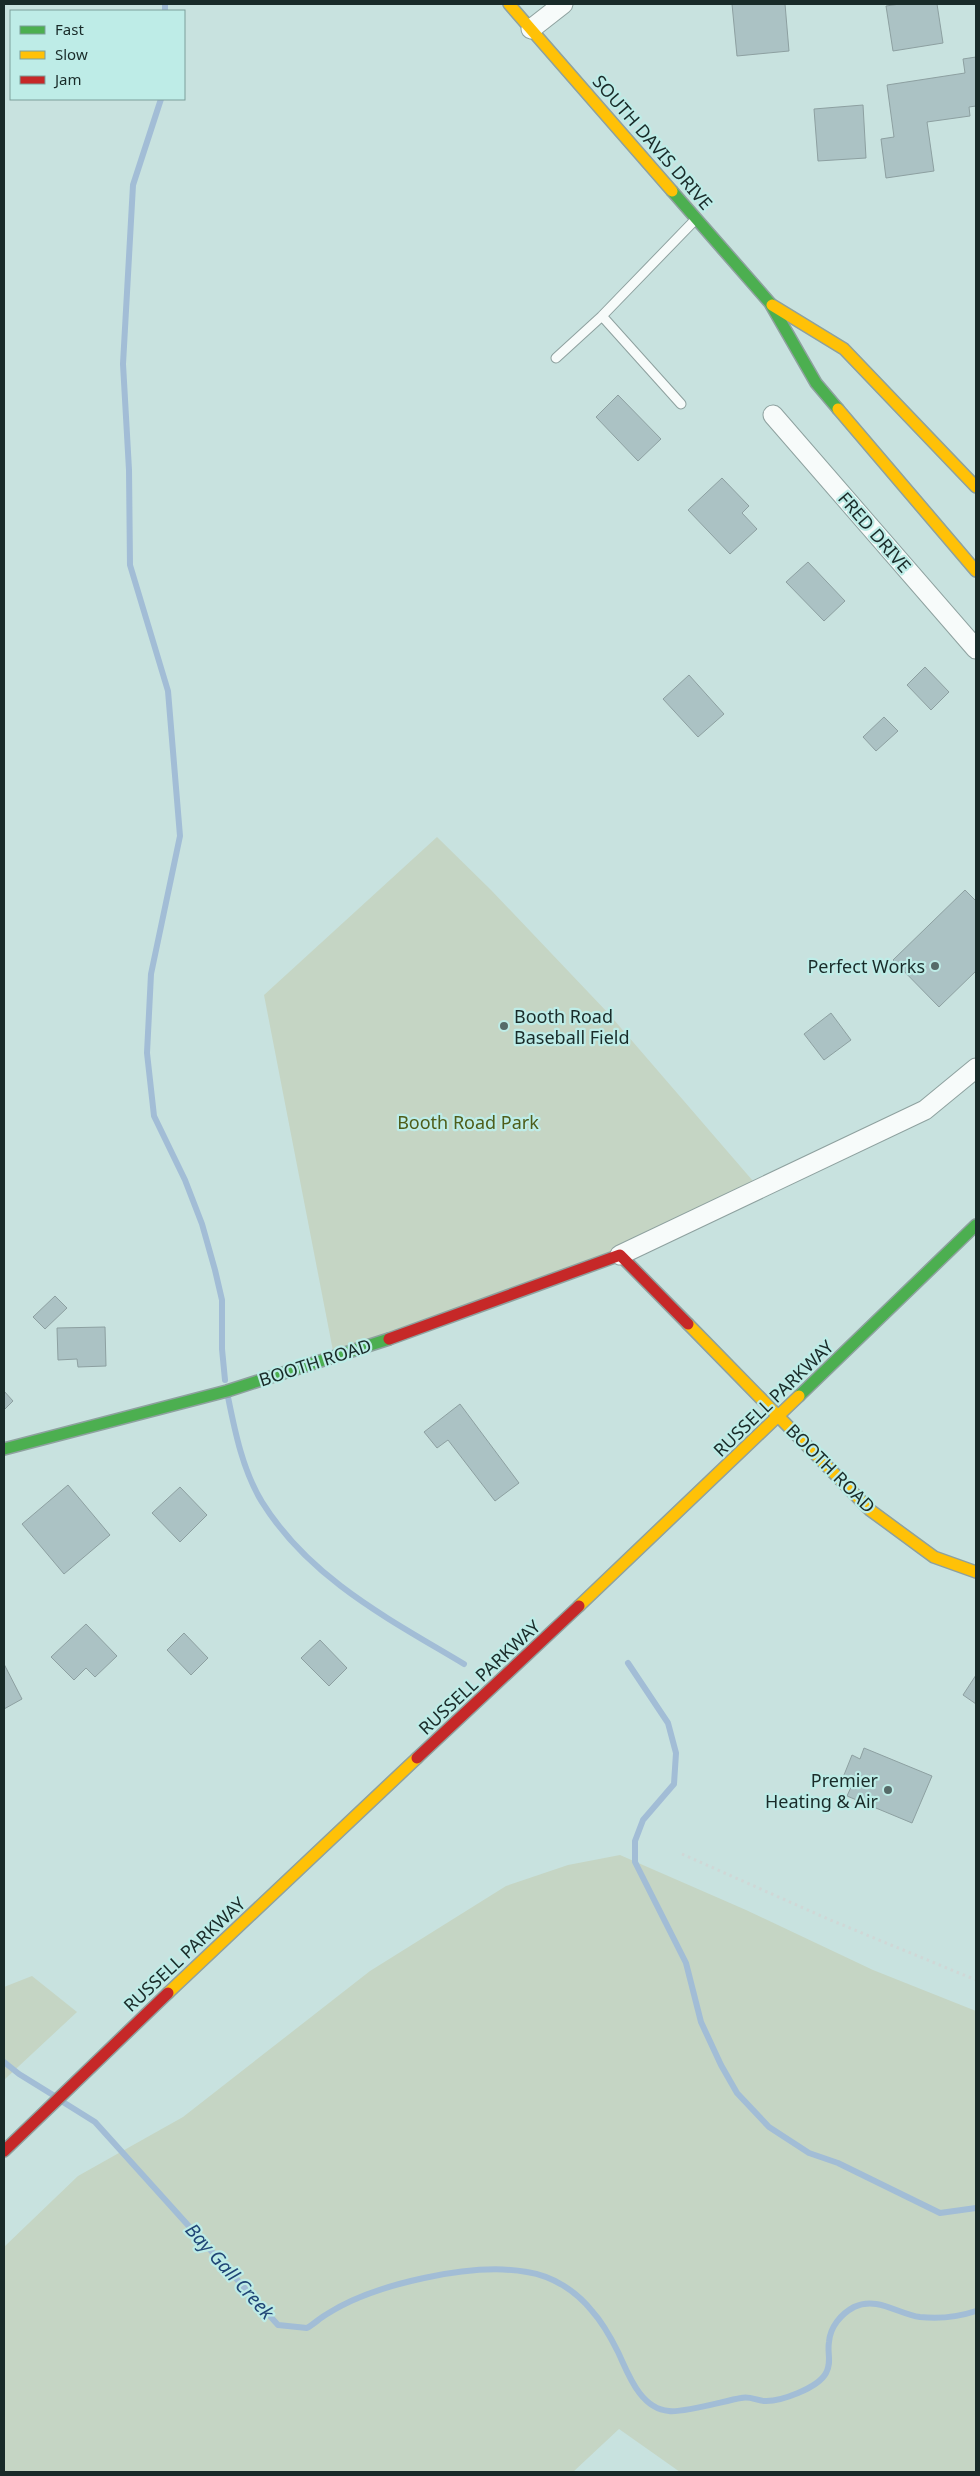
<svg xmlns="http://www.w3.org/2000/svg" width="980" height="2476" viewBox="0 0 980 2476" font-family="'Noto Sans',sans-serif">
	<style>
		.green { fill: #c5d5c4 }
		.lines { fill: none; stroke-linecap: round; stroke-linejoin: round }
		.stream { stroke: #a2bdd6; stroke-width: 6 }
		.building { fill: #abc2c4; stroke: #8da0a1 }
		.lane-casing { stroke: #8ea19f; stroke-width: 11 }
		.street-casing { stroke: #8ea19f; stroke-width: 21 }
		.fast-casing { stroke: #8ea19f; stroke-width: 14 }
		.slow-casing { stroke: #8ea19f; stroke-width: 14 }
		.jam-casing { stroke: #8ea19f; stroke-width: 14 }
		.path { stroke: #d0d7d6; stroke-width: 3; stroke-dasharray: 2.5 4; stroke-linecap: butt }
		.lane { stroke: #f7fbfa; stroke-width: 9 }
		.street { stroke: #f7fbfa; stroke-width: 19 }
		.fast { stroke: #4caf50; stroke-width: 11 }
		.slow { stroke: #ffc107; stroke-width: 11 }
		.jam { stroke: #c62828; stroke-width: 11 }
		.poi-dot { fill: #566b69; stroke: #beece7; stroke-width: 2 }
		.labels { text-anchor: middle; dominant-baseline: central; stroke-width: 4.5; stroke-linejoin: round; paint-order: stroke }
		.street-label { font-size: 18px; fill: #192b29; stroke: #beece7 }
		.poi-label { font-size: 18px; fill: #192b29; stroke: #beece7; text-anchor: end }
		.park-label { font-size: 18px; fill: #4e5d1a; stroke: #beece7 }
		.water-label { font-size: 19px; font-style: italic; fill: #204676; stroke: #beece7 }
	</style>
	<rect width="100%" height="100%" fill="#c8e2df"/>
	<path class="green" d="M437 837 491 890 608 1013 759 1188 620 1255 334 1356 264 995Z
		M620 1855 746 1910 873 1970 976 2011V2472H680L619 2429 573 2472H4V2247L78 2176 183 2117 370 1971 506 1886 568 1865Z
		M32 1976 77 2012 4 2080V1987Z"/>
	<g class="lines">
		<path class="stream" d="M165 11V4
			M161 99 133 185 123 364 129 470 130 565 168 691 180 836 151 974 147 1053 154 1116 185 1180 202 1224 215 1270 222 1300V1349L225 1380
			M228 1397C235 1432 243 1471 262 1502 310 1579 389 1619 464 1664
			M628 1663 668 1723 676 1753 674 1784 643 1820 635 1841V1862L686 1963 701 2022 721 2065 737 2093 769 2127 809 2153 838 2163 940 2213 976 2208
			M4 2062 19 2074 53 2095
			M63 2102 95 2122 278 2325 307 2328C314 2324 320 2318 327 2314 374 2284 472 2262 527 2272 553 2276 576 2291 592 2311 603 2323 611 2338 618 2352 628 2373 640 2409 669 2411 683 2413 724 2401 741 2398 750 2396 755 2400 764 2401 780 2402 818 2388 826 2373 832 2362 827 2353 829 2342 830 2327 841 2314 854 2307 877 2296 898 2314 920 2317 939 2319 958 2317 976 2311"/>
	</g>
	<path class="building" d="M732 4H785L789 51 737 56Z
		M900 4H937L943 43 893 51 886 6Z
		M976 57V106L969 107 970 116 927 122 934 171 886 178 881 139 894 137 887 85 965 73 963 59Z
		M863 105 866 158 818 161 814 109Z
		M618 395 661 439 638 461 596 417Z
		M722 478 749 506 742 513 757 529 730 554 688 510Z
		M808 562 845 601 824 621 786 582Z
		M925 667 949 692 931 710 907 685Z
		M689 675 724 714 698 737 663 699Z
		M884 717 898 731 876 751 863 737Z
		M965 890 976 901V971L939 1007 893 960Z
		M831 1013 851 1040 824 1060 804 1034Z
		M55 1296 67 1308 45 1329 33 1317Z
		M105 1327 106 1366 78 1367 77 1359 58 1360 57 1328Z
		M4 1391 13 1401 4 1410Z
		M460 1404 519 1483 495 1501 448 1440 437 1448 424 1432Z
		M68 1485 110 1535 64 1574 22 1524Z
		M180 1487 207 1515 180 1542 152 1513Z
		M86 1624 117 1656 95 1677 86 1668 74 1680 51 1657Z
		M184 1633 208 1658 191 1675 167 1650Z
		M320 1640 347 1668 329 1686 301 1658Z
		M4 1664 22 1699 4 1709Z
		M976 1675V1704L963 1695Z
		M864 1748 932 1776 912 1823 847 1796 852 1785 842 1780 852 1755 860 1759Z"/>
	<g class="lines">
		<g class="lane-casing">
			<path id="lane" d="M556 358 602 316
				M681 404 602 316 694 221"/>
		</g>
		<g class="street-casing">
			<path id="street" d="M531 29 563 4
				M773 415 976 649
				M620 1255 925 1110 976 1068"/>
		</g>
		<g class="fast-casing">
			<path id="fast" d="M672 191 770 303 816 383 838 409
				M799 1396 976 1225
				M4 1449 227 1391 389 1339"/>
		</g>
		<g class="slow-casing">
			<path id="slow" d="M509 4 672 191
				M772 305 844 349 976 487
				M838 409 976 571
				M688 1324 870 1510 934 1557 976 1572
				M579 1606 799 1396
				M168 1993 417 1758"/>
		</g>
		<g class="jam-casing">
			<path id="jam" d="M389 1339 620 1255 688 1324
				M417 1758 579 1606
				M4 2151 168 1993"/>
		</g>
		<path class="path" d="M682 1854 828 1919 976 1980"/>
		<use href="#lane" class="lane"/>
		<use href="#street" class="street"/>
		<use href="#fast" class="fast"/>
		<use href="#slow" class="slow"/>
		<use href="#jam" class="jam"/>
	</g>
	<g class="poi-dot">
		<circle cx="935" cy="966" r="5"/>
		<circle cx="504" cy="1026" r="5"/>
		<circle cx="888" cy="1790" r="5"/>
	</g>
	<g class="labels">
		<g class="street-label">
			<text transform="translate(653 142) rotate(49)">SOUTH DAVIS DRIVE</text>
			<text transform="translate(875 532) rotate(49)">FRED DRIVE</text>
			<text transform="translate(315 1362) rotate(-18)">BOOTH ROAD</text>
			<text transform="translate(773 1398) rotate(-44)">RUSSELL PARKWAY</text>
			<text transform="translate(831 1468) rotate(45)">BOOTH ROAD</text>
			<text transform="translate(479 1677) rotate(-43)">RUSSELL PARKWAY</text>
			<text transform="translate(184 1954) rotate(-43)">RUSSELL PARKWAY</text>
		</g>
		<g class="poi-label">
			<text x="925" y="966">Perfect Works</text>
			<text x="514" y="1016" text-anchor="start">Booth Road<tspan x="514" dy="21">Baseball Field</tspan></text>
			<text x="878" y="1780">Premier<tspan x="878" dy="21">Heating &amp; Air</tspan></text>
		</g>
		<g class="park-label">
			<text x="468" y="1122">Booth Road Park</text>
		</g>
		<g class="water-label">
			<text transform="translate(230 2271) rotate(48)">Bay Gall Creek</text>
		</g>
	</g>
	<rect width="980" height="2476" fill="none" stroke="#192b29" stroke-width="10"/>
	<rect x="10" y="10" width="175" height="90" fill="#beece7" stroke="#7c9f9b"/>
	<rect x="20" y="26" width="25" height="8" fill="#4caf50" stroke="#7c9f9b"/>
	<text x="55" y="35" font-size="15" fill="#192b29">Fast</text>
	<rect x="20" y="51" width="25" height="8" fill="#ffc107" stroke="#7c9f9b"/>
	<text x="55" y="60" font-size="15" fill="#192b29">Slow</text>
	<rect x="20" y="76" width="25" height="8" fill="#c62828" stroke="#7c9f9b"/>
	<text x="55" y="85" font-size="15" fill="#192b29">Jam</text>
</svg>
